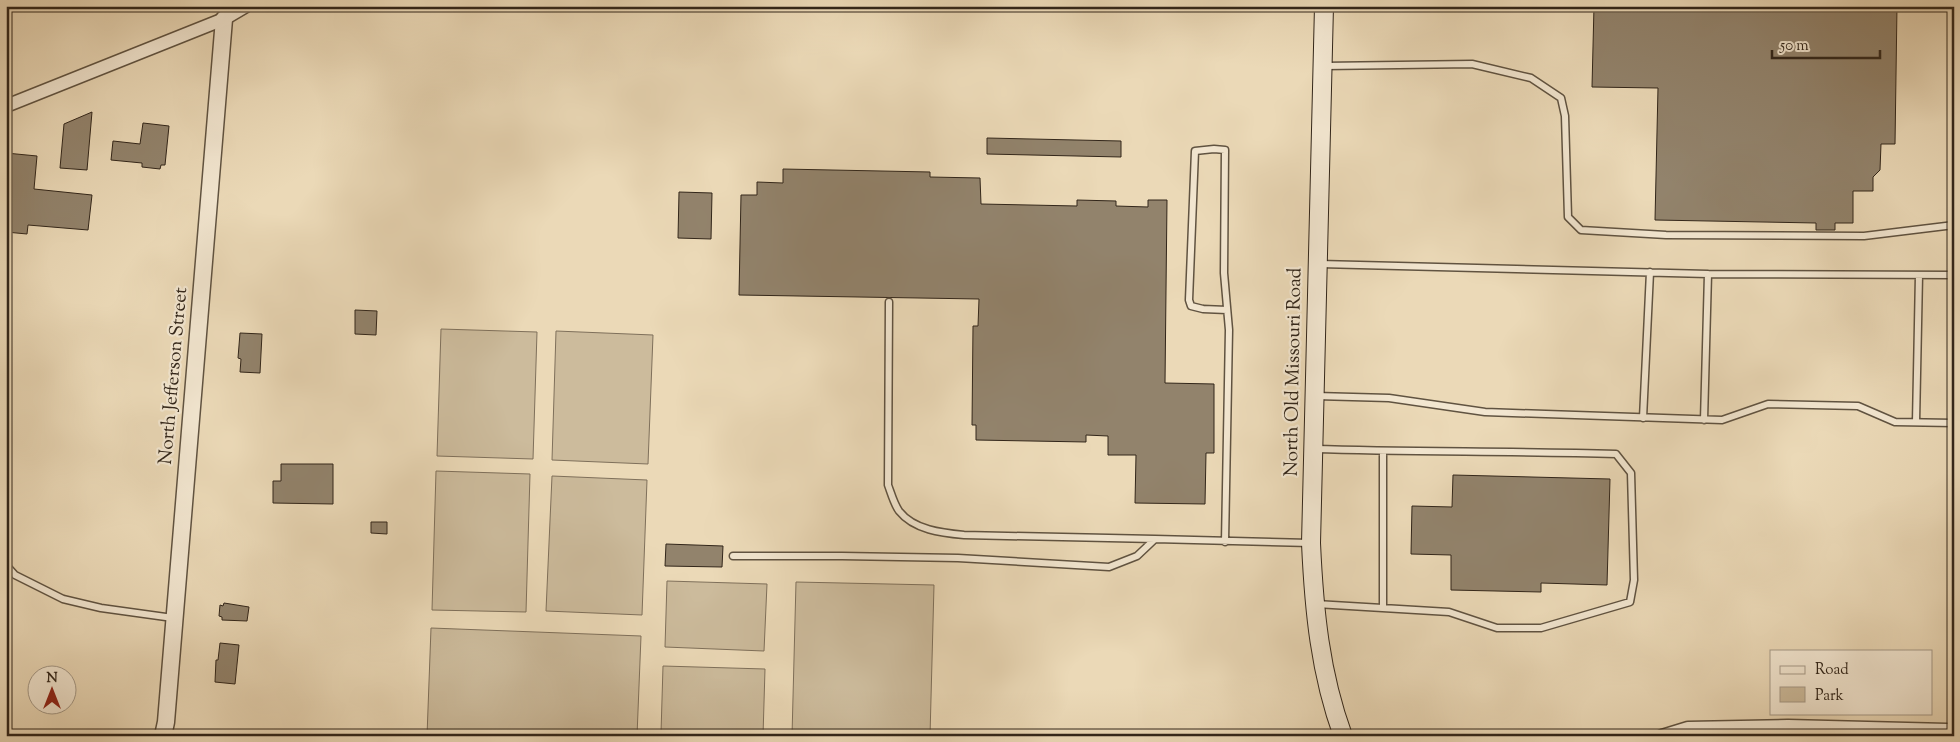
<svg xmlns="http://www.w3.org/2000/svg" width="1960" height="742" viewBox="0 0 1960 742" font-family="'Sorts Mill Goudy',serif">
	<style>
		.green { fill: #ccbb9c; stroke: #7f705b }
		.building { fill: #92836c; stroke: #32261a }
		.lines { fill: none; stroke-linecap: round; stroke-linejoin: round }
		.service-casing { stroke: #605341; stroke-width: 9 }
		.minor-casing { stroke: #605341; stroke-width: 15 }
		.tertiary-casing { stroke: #605341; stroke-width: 19 }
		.secondary-casing { stroke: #32261a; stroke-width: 20 }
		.service { stroke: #f2e6d0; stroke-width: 6 }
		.minor { stroke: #f2e6d0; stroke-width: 12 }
		.tertiary { stroke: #f2e6d0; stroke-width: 16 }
		.secondary { stroke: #f2e6d0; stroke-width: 18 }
		.labels { text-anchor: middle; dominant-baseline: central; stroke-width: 4.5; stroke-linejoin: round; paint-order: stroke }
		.street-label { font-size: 19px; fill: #32261a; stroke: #f2e6d0 }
	</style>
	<rect width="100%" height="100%" fill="#ebd9b7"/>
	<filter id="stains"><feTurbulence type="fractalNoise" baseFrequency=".004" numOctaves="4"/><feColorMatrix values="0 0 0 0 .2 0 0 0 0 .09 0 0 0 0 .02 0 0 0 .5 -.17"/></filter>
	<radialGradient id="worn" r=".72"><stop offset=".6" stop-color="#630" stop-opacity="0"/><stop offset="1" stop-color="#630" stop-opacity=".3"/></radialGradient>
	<path class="green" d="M441 329 537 332 533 459 437 456Z
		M556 331 653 335 648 464 552 460Z
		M436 471 530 474 526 612 432 610Z
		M552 476 647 480 642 615 546 611Z
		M667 581 767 584 764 651 665 647Z
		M796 582 934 585 930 736H792Z
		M431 628 641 636 637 736H427Z
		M663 666 765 669 763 736 661 733Z"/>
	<path class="building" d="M1594 6H1897L1895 144H1881L1880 170 1873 177V191H1853V223H1835V230H1816V223L1655 220 1658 88 1592 87Z
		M92 112 87 170 60 168 64 124Z
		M143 123 169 126 165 165H161L160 169 142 167V163L111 160 113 141 140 144Z
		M987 138 1121 141V157L987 154Z
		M6 153 37 156 34 189 92 195 88 230 28 225 27 234 6 232Z
		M783 169 930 172V177L980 178 981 204 1077 206V200L1116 201V206L1148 207V200H1167L1165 383 1214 384V453H1206L1205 504 1135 503 1136 455H1108V436L1086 435V442L976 440V425H972L973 326H978L979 299 739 295 741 195H757V182L783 183Z
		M679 192 712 193 711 239 678 238Z
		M355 310 377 311 376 335 355 334Z
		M240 333 262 334 260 373 240 372 241 359 238 358Z
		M281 464H333V504L273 503V481H281Z
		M1453 475 1610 479 1607 585 1541 583V592L1451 590V555L1411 554 1412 506 1452 507Z
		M371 522H387V534L371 533Z
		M666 544 723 546 722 567 665 566Z
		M224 603 249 607 247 621 222 620V617L219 616 220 605 223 606Z
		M220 643 239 645 235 684 215 682 216 660H218Z"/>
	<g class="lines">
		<g class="service-casing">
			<path id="service" d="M1324 66 1472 64 1531 78 1561 98 1565 116 1568 217 1581 230 1666 235 1864 236 1954 225
				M1320 264 1708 274 1954 275
				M889 302 888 485C891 493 894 504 899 511 914 530 942 533 964 535L1155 539
				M1316 396 1389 398 1485 412 1722 420 1768 404 1858 406 1895 422 1954 423
				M1643 418 1650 272
				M1704 420 1708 274
				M1916 422 1919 275
				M1314 449C1414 452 1515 451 1616 454L1631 473 1634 580 1630 602 1541 628H1497L1449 612 1316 604
				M1225 542 1229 330 1224 273 1225 150 1214 149 1195 151 1189 300 1191 306 1203 309 1227 310
				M733 556H842L958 558 1109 567 1137 556 1155 539 1310 543
				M6 565 15 575 63 599 101 608 173 618
				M1383 608V451"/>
		</g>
		<g class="minor-casing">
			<path id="minor" d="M6 106 224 19 246 6
				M1662 736 1688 728 1788 726 1947 730"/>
		</g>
		<g class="tertiary-casing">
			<path id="tertiary" d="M163 736 166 722 224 19"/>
		</g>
		<g class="secondary-casing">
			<path id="secondary" d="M1324 6 1311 543C1314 610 1320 673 1343 736"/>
		</g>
		<use href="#service" class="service"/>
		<use href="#minor" class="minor"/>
		<use href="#tertiary" class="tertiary"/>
		<use href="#secondary" class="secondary"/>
	</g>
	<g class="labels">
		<g class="street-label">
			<text transform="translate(1294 372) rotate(-89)">North Old Missouri Road</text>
			<text transform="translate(174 376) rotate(-85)">North Jefferson Street</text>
		</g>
	</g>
	<rect width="1960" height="742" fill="none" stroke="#ebd9b7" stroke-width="25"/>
	<rect x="8" y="8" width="1945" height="727" fill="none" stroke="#32261a" stroke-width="2.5"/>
	<rect x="12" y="12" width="1935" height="717" fill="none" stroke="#32261a"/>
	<rect x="1770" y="650" width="162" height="65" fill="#f2e6d0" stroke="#a59987"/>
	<rect x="1780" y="666" width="25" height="8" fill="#f2e6d0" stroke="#a59987"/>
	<text x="1815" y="674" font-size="15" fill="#32261a">Road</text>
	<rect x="1780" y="687" width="25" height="15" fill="#ccbb9c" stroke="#a59987"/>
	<text x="1815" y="700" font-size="15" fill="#32261a">Park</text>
	<g transform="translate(52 690)"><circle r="24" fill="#f2e6d0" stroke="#a59987"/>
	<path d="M0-4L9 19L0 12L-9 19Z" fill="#8f2418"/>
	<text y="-8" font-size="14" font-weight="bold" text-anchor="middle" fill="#32261a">N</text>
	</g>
	<path d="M1772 50v8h108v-8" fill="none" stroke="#32261a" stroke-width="2.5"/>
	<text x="1780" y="50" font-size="15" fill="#32261a" stroke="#f2e6d0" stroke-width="4" paint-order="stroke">50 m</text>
	<rect width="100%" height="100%" filter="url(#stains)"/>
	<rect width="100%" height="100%" fill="url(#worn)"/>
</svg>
